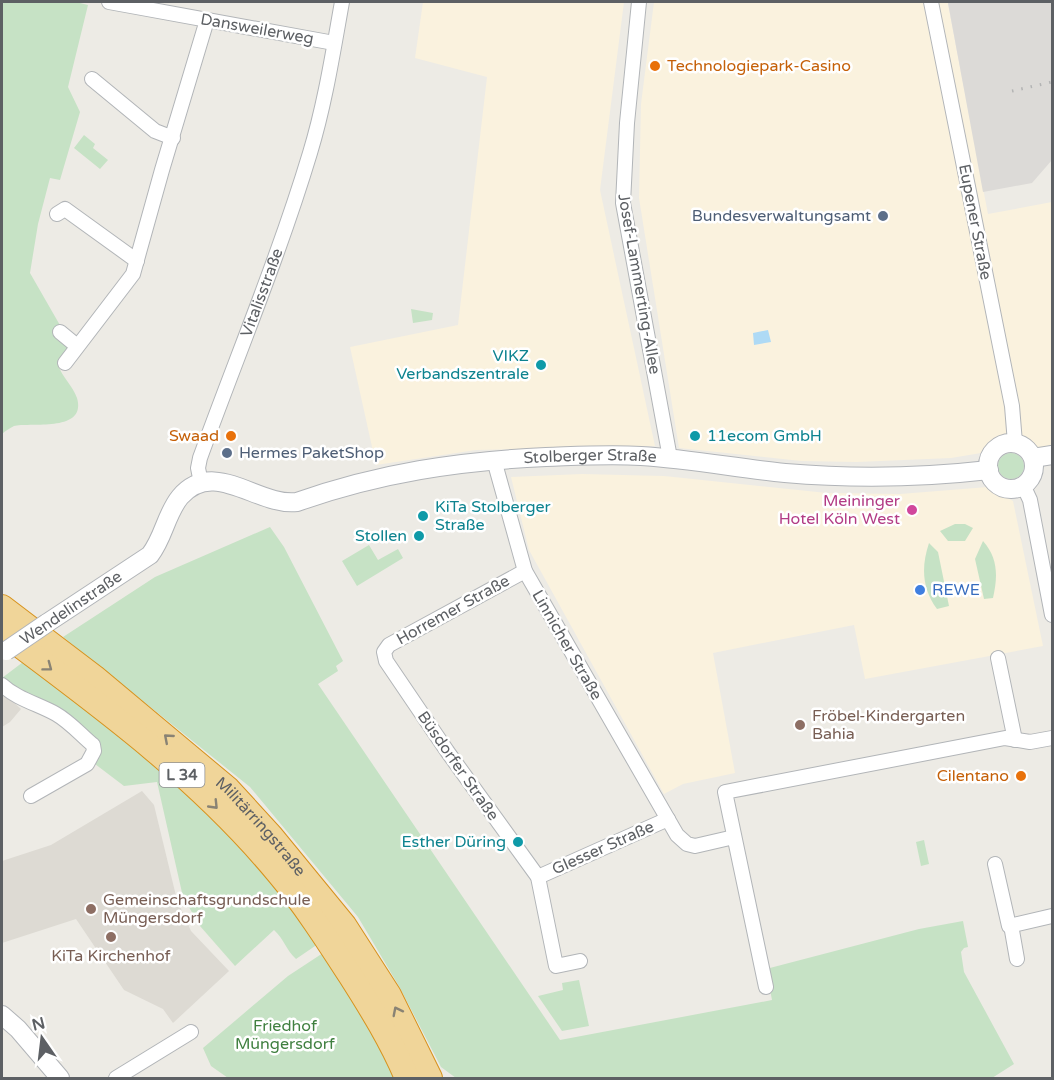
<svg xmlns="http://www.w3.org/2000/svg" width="1054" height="1080" viewBox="0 0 1054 1080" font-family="'Varela Round',sans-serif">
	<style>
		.commercial { fill: #faf2de }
		.industrial { fill: #dcdad7 }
		.education { fill: #dddad3 }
		.green { fill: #c6e2c5 }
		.water { fill: #aedaf5 }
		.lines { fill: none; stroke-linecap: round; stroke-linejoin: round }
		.street-casing { stroke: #b2b5b8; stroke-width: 16 }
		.secondary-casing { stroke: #b1b4b8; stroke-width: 20 }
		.highway-casing { stroke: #d7921c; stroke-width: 26 }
		.street { stroke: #fff; stroke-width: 14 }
		.secondary { stroke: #fff; stroke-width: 18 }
		.highway { stroke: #f0d599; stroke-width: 24 }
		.rail { stroke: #b3b4b4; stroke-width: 3; stroke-dasharray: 1.5 8; stroke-linecap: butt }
		.secondary-bridge-casing { stroke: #b1b4b8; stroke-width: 20; stroke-linecap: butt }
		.secondary-bridge { stroke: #fff; stroke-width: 18 }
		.oneway { stroke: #898374 }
		.food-dot { fill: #e8710a; stroke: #fff; stroke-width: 2 }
		.service-dot { fill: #5c6f8a; stroke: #fff; stroke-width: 2 }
		.culture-dot { fill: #0f9aa8; stroke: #fff; stroke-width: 2 }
		.hotel-dot { fill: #d1479c; stroke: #fff; stroke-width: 2 }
		.shop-dot { fill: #3f7fe0; stroke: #fff; stroke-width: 2 }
		.education-dot { fill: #8d6e63; stroke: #fff; stroke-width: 2 }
		.labels { text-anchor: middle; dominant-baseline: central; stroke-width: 5; stroke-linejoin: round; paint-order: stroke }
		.shield { fill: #fff; stroke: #8e9092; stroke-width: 1.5 }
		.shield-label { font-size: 15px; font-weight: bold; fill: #5d6064 }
		.street-label { font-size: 16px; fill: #5d6064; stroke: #fff }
		.food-label { font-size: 16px; fill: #c56008; stroke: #fff; text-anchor: end }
		.service-label { font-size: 16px; fill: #4e5e75; stroke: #fff; text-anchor: end }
		.culture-label { font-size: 16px; fill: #0d838f; stroke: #fff; text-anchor: end }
		.hotel-label { font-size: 16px; fill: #b23c85; stroke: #fff; text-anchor: end }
		.shop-label { font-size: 16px; fill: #366cbe; stroke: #fff; text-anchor: start }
		.education-label { font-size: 16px; fill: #785e54; stroke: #fff; text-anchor: start }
		.park-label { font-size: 16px; fill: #408040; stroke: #fff }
	</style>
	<rect width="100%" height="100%" fill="#edebe5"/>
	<path class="commercial" d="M423 2H624L600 190 655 446 476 450 376 465 350 347 458 325 487 77 415 58Z
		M654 2H957L948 4 988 214 1052 202V445L1037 448 1010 436 994 438 981 453 951 458 857 462 801 461 679 448 639 198 641 104Z
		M582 474 664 476 827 493 900 494 988 487 1013 501 1043 646 865 679 854 625 713 653 735 773 683 784 664 794 529 550 511 477Z"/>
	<path class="industrial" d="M957 2H1052V160L1032 183 983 192 948 3Z"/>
	<path class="education" d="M2 692 21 709 10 722 2 727Z
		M142 791 154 805 177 900 191 931 229 971 173 1023 163 1009 124 990 76 919 2 943V861L51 845Z"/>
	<path class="green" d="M2 2H76L88 5 68 87 80 112 60 180 50 178 38 224 30 273 61 327 69 349 58 365C62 377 73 386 77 398 87 433 30 422 14 426 10 428 5 431 2 434Z
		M84 135 95 144 93 148 108 160 100 169 74 148Z
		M411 309 433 313 432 320 413 323Z
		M998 466a13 13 0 1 1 26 0a13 13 0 1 1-26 0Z
		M955 524H965L973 528 965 541H948L940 531Z
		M270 527 284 547 343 661 336 666 338 671 318 684 560 1040 772 1000 766 969 919 929 963 921 968 947 964 948 961 952 964 972 1014 1064 992 1078H456L441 1067 400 988 358 917 250 787 63 637 155 577Z
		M983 541C998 558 998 576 993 598L984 599 975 559Z
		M929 543 938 552 949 606 937 609C922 589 921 567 929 543Z
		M369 545 378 560 398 549 403 558 357 586 342 561Z
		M27 659 152 758 264 871 318 944 296 959C286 950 284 939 274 930L235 966 200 926 183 897 157 782 124 786 95 764C101 755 103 751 96 742L14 689 2 678Z
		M924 840 929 864 921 866 916 842Z
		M323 953 379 1046 395 1078H228L211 1066 203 1048 288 976Z
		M579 980 589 1026 562 1031 538 996 563 990 562 983Z"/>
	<path class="water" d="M768 330 771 342 754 345 753 333Z"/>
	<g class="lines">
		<g class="street-casing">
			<g id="street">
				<path d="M109 2 334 43"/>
				<path d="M639 2 627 123 623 203 670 458"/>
				<path d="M931 2 1012 406 1015 443"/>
				<path d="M92 79 155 131 173 138"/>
				<path d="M57 214 65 209 137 261"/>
				<path d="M60 332 77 346"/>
				<path d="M65 363 133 274 162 170 207 20"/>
				<path d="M494 460 525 571 677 835 687 844 695 846 734 837"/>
				<path id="s1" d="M201 483 198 468 200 458C237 356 279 256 310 153 325 104 333 52 342 2"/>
				<path d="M1023 485 1030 500 1052 615"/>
				<path d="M525 571 389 645 384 652 386 661 447 751 538 877 556 966 580 961"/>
				<path d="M998 658 1015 740"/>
				<path d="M2 685C17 699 38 704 56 714 70 722 81 735 93 745L94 751 87 764 31 796"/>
				<path d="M995 864 1009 926 1052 916"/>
				<path d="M538 877 668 819"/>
				<path d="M1011 925 1017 959"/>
				<path d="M766 987 725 792 1005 738 1030 742 1052 738"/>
				<path d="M116 1078 191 1032"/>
			</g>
		</g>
		<g class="secondary-casing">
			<g id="secondary">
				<circle cx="1011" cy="466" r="23"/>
				<path d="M1033 458 1052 455"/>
				<path id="s2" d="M47 623 150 555C164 537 166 514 180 497 214 457 258 507 297 502 379 473 459 461 546 457 577 456 609 454 641 456 689 459 737 468 785 473 855 479 919 478 989 470"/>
				<path d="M2 1015 18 1029 60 1078"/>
			</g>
		</g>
		<g class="highway-casing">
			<g id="highway">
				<path id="s3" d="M2 607 94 677 228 789 271 836 344 925 389 995 430 1078"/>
				<path d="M2 632C100 705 201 779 279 874 305 905 328 941 350 975 371 1008 392 1042 407 1078"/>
			</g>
		</g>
		<use href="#street" class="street"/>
		<use href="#secondary" class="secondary"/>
		<use href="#highway" class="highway"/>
		<path class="rail" d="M1012 91 1052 82"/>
		<g class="secondary-bridge-casing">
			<path id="secondary-bridge" d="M6 651 47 623"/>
		</g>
		<use href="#secondary-bridge" class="secondary-bridge"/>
	</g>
	<defs><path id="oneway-chevron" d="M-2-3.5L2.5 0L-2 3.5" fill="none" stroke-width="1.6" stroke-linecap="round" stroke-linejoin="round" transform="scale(1.5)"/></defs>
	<g class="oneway">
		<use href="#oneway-chevron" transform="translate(48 667) rotate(37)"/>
		<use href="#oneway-chevron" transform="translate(168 738) rotate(-139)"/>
		<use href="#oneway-chevron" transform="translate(214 805) rotate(46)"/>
		<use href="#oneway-chevron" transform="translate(397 1011) rotate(-117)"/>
	</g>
	<g class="food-dot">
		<circle cx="655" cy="66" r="6"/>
		<circle cx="231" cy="436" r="6"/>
		<circle cx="1021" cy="776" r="6"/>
	</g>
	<g class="service-dot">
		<circle cx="883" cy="216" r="6"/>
		<circle cx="227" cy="453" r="6"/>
	</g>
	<g class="culture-dot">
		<circle cx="541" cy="365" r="6"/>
		<circle cx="695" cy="436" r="6"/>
		<circle cx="423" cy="516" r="6"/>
		<circle cx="419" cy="536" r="6"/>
		<circle cx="518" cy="842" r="6"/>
	</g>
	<circle class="hotel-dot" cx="912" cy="510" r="6"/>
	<circle class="shop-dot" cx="920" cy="590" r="6"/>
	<g class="education-dot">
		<circle cx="800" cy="725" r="6"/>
		<circle cx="91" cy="909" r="6"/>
		<circle cx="111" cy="937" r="6"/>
	</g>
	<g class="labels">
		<rect class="shield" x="159.5" y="763" width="45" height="24" rx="4.5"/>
		<g class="shield-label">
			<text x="182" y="775">L 34</text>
		</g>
		<g class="street-label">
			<text transform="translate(257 29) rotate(10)">Dansweilerweg</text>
			<text transform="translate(975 222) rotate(79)">Eupener Straße</text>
			<text transform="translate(639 284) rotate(80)">Josef-Lammerting-Allee</text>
			<text stroke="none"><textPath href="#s1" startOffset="202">Vitalisstraße</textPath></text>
			<text stroke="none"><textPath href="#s2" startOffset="612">Stolberger Straße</textPath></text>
			<text transform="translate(71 608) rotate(-34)">Wendelinstraße</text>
			<text transform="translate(453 610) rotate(-29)">Horremer Straße</text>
			<text transform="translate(567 645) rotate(60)">Linnicher Straße</text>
			<text transform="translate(458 766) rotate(55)">Büsdorfer Straße</text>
			<text stroke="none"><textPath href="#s3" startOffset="340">Militärringstraße</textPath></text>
			<text transform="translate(603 848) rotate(-24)">Glesser Straße</text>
		</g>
		<g class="food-label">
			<text x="667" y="66" text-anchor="start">Technologiepark-Casino</text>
			<text x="219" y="436">Swaad</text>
			<text x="1009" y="776">Cilentano</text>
		</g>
		<g class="service-label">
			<text x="871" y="216">Bundesverwaltungsamt</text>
			<text x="239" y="453" text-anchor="start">Hermes PaketShop</text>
		</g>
		<g class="culture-label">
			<text x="529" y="356">VIKZ<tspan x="529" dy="18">Verbandszentrale</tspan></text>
			<text x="707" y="436" text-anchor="start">11ecom GmbH</text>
			<text x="435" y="507" text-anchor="start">KiTa Stolberger<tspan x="435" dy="18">Straße</tspan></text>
			<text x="407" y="536">Stollen</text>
			<text x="506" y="842">Esther Düring</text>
		</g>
		<g class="hotel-label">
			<text x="900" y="501">Meininger<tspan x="900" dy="18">Hotel Köln West</tspan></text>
		</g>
		<g class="shop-label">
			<text x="932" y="590">REWE</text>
		</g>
		<g class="education-label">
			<text x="812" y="716">Fröbel-Kindergarten<tspan x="812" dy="18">Bahia</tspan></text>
			<text x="103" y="900">Gemeinschaftsgrundschule<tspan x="103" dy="18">Müngersdorf</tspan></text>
			<text x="111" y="956" text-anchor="middle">KiTa Kirchenhof</text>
		</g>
		<g class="park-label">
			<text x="285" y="1026">Friedhof<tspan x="285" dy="18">Müngersdorf</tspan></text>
		</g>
	</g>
	<rect width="1054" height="1080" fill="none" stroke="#5d6064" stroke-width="6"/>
	<g transform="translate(42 1038) rotate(346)" stroke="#ffffff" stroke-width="4.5" paint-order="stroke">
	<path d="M0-4.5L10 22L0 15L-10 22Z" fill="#5d6064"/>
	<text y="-9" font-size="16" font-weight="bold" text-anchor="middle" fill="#5d6064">N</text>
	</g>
</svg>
